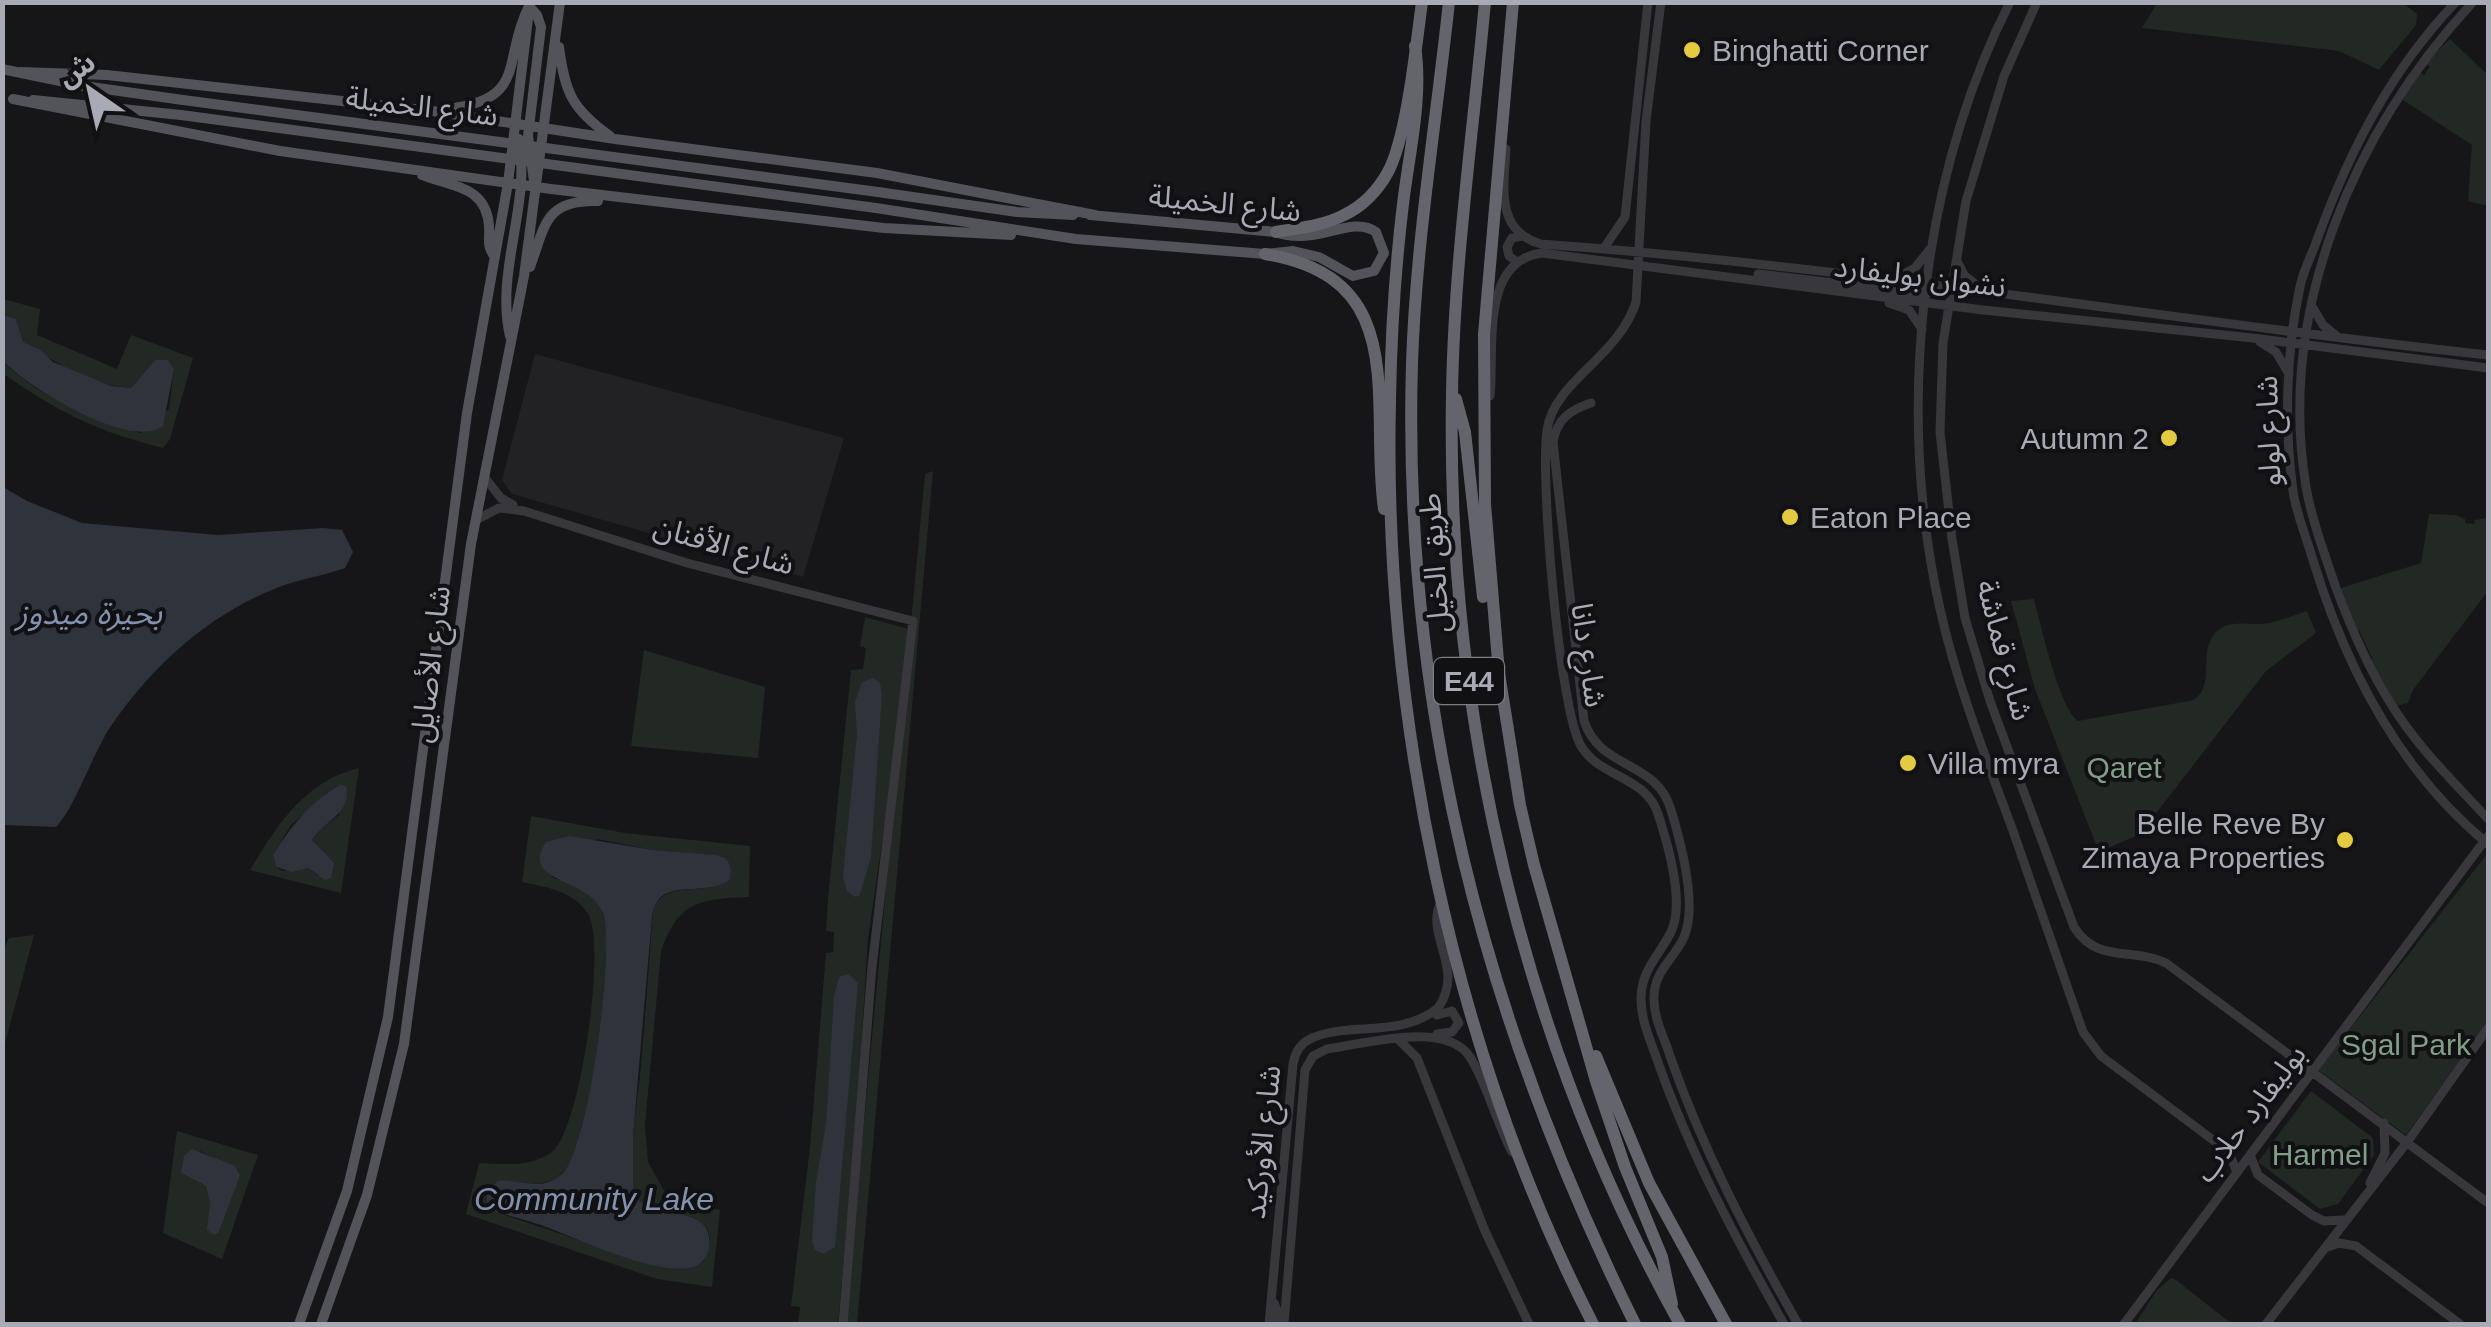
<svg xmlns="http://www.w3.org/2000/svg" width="2491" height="1327" viewBox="0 0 2491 1327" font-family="Arial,'Noto Sans Arabic',sans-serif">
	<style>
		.built { fill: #222124 }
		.green { fill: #222924; fill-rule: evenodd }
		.water { fill: #2e333c }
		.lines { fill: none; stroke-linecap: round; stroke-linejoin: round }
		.minor { stroke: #37373c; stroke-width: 9 }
		.major { stroke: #53535a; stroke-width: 10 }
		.highway { stroke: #63646c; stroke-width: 12 }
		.major-bridge { stroke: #53535a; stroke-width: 10 }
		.poi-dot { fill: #e3ca41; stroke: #111012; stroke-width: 4 }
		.labels { text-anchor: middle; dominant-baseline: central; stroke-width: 8; stroke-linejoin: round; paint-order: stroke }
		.shield { fill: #111012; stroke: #7b7c85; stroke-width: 2.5 }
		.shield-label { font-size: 28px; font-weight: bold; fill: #a8aab6 }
		.poi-label { font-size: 30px; fill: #a8aab6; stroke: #111012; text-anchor: start }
		.street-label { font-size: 30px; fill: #a8aab6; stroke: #111012 }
		.park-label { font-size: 30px; fill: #819f88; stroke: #111012 }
		.water-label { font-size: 32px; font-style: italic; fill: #8292ae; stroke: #111012 }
	</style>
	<rect width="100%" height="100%" fill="#161517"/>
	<path class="built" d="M535 354 844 438 803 577 512 494 502 480Z"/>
	<path class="green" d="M2403 3 2417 14 2416 25 2379 70 2339 51 2142 28 2157 3Z
		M2450 39 2488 75V206L2468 201 2472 145 2403 100 2418 72 2424 75 2430 67 2425 63Z
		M3 299 40 309 37 335 117 369 131 335 193 358 170 439 163 448C96 431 62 414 5 375L2 361C41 398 90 418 140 433L169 409 174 369 168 361 155 360 131 388C89 385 57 363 23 342L16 319 3 315Z
		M933 471 857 1324H845L925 474Z
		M2429 514 2456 515 2465 519V523L2474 524 2475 520 2488 518V591L2413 690 2408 703 2395 706 2369 665 2372 658 2359 630H2355L2338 589 2421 563Z
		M2034 599C2041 624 2059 708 2078 721L2194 700C2218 683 2194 646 2221 628 2235 620 2253 626 2269 623 2282 620 2295 615 2307 611L2316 633 2266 671 2140 834 2099 852 2035 689 2011 601Z
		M865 617 909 629 897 739 868 939 856 1128 838 1324H798L800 1307 791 1306 810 1147 826 953 833 952 834 932 826 931 828 898 851 670 863 669 866 648 860 646Z
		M644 650 765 687 758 758 631 746Z
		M359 768 341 893 250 870C277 825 305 781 359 768ZM328 792 339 815 318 831 312 840 321 852 318 876 308 868 282 871 276 867 273 855 291 825Z
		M531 816 625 833 750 846 749 897C700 899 678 901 661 952L645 1125 648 1162 666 1194 680 1202 720 1210 712 1287 657 1279 466 1214 479 1163C504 1164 532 1168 553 1151 580 1128 607 945 588 914 574 891 546 887 522 882ZM597 839 653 850 722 856 729 879C705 899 671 877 653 908 649 964 645 1020 640 1076 636 1113 628 1153 633 1190 639 1228 736 1196 703 1262L683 1268 643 1262 496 1212 487 1202 489 1188C524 1174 551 1201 574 1156 588 1109 625 943 598 903 587 887 569 883 551 877Z
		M2487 854 2488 1021 2406 1135 2318 1070Z
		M34 935 3 1051V951L9 938Z
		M2311 1091 2373 1138 2374 1155 2338 1204 2320 1209 2258 1162Z
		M177 1131 258 1155 222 1259 163 1233ZM200 1151 238 1170 239 1175 219 1232 206 1186 185 1175Z
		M2171 1278 2176 1280 2232 1324H2135L2157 1290Z"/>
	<path class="water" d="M3 315 16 319 23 342 40 350 53 362 111 386 131 388 155 360H168L174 369 163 426C130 451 28 387 3 361Z
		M3 487 27 501 82 523 218 535 323 528 342 530 353 552 345 568C323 576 300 579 279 587 209 614 153 665 111 726 93 752 75 808 56 827L3 825Z
		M873 678 880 683 882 694 871 857 860 895 855 897 847 891 843 876 857 734 855 702 862 682Z
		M340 785 346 786C352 814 324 820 312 840L334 863 331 878 325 880 308 868 292 872 276 867 273 855C292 825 309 803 340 785Z
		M569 836 653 850 717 855C730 858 733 868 729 880 705 899 657 874 652 917L633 1136V1189C641 1226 717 1198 709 1248 707 1256 704 1262 696 1266 663 1280 575 1237 541 1225 526 1220 511 1216 496 1212L487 1202V1191L498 1181C522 1179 541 1193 563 1173 588 1149 616 949 603 913 589 876 519 884 546 842Z
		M848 974 858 983 835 1247 823 1254 815 1250 812 1241 816 1182 826 1124 834 996 839 977Z
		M192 1149 235 1166 240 1175 219 1232 214 1235 207 1230 210 1203 206 1186 181 1173 184 1156Z"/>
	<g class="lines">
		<path class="minor" d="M1661 2 1646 121 1636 302C1618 358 1554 381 1547 430 1540 478 1559 708 1581 746 1600 778 1646 776 1658 814 1668 844 1685 903 1671 932 1659 956 1641 970 1641 999 1641 1022 1652 1044 1659 1065 1691 1155 1737 1241 1784 1324
			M2010 2C1919 182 1896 413 1940 609 1957 685 1986 758 2013 831 2037 898 2059 965 2083 1032L2101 1056 2229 1152 2237 1173
			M2037 2 2004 76 1966 201 1943 343 1940 432 1952 539 1965 618 1990 701 2074 927C2097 964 2132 947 2166 963L2488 1203
			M2456 2C2391 70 2350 150 2318 237 2313 253 2303 270 2300 287 2286 352 2284 425 2293 491 2296 513 2306 536 2312 557 2345 666 2399 771 2488 844
			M2473 2C2354 131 2277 309 2306 487 2312 521 2325 555 2336 588 2351 628 2368 668 2391 704 2418 748 2454 782 2488 819
			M1506 149C1504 187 1495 231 1541 244 1859 267 2172 321 2488 355
			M1604 248 1625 217 1648 2
			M1957 261 1964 275 1979 287
			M1517 262 1509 256 1507 247 1512 238 1522 236
			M1758 274 1926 294 1950 287
			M1897 278 1915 268 1930 249
			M1889 303 1909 310 1922 329
			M2313 308 2323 325 2338 337
			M2260 342 2276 352 2289 374
			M1490 396C1495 351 1479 261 1542 253L1983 310 2253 338 2488 368
			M1591 403C1570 410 1557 419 1553 442L1584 721C1600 770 1657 760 1671 810 1681 843 1698 905 1684 937 1674 959 1654 971 1654 997 1653 1017 1664 1037 1670 1056 1703 1150 1749 1238 1798 1324
			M485 478 501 498 513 505
			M476 520 499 508 524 511 687 563 913 621 872 967 843 1324
			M2010 758 2028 764
			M1437 1034 1452 1032 1459 1023 1452 1011 1437 1015
			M1399 1040 1417 1058 1485 1231 1529 1324
			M2250 1155 2258 1175 2312 1215 2324 1221 2343 1220
			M2370 1183 2385 1153 2384 1123
			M2325 1248 2339 1243 2356 1246 2460 1324
			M1274 1303 1278 1313 1277 1324
			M1269 1324 1293 1064C1295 1053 1299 1044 1310 1039 1346 1021 1400 1039 1438 1008 1466 968 1424 936 1441 902
			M1284 1324 1305 1070 1313 1056 1327 1049C1365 1044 1446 1020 1470 1057 1488 1086 1496 1122 1512 1152
			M2124 1324 2488 836
			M2266 1324 2408 1141 2488 1028"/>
		<path class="major" d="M559 47C565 93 572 109 610 136
			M2 69 84 86 183 100
			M20 72 107 75 432 111 615 139 877 173 1095 215
			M13 99 280 151 551 189 884 228 1011 235
			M33 100 181 115
			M447 109C529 99 501 62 529 6L537 15 541 27 528 136 534 181
			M422 175C451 187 486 185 489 226 490 239 486 246 495 257
			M878 192 1017 212 1073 215
			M876 208 1076 239 1265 254 1293 251 1319 257 1353 276 1374 271 1384 253 1376 232C1351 214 1316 247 1276 232L1090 215
			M530 267C545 227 544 199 598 201
			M510 336C495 271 531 205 519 139
			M299 1324 347 1191 388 1017 467 413 508 183 530 2
			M321 1324 367 1195 404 1044 471 544 524 276 560 2"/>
		<path class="highway" d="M1449 2C1436 123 1416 242 1412 363 1402 705 1484 1020 1635 1324
			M1485 2C1473 133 1454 264 1452 394 1446 716 1523 1043 1680 1324
			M1513 2 1484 334 1485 504 1499 673 1520 805 1534 865 1596 1081 1625 1167 1662 1257 1672 1304
			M1415 46C1423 98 1409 153 1403 204 1395 270 1391 335 1390 401 1383 712 1451 1047 1593 1324
			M1276 232C1298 228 1323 226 1344 215 1363 206 1378 190 1388 172 1407 136 1416 46 1422 2
			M1265 254C1413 278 1369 402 1384 509
			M1456 399 1465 432 1483 597
			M1596 1056 1649 1183 1726 1324"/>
		<path class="major-bridge" d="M183 100 878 192
			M181 115 876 208"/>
	</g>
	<g class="poi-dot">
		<circle cx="1692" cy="50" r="10"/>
		<circle cx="2169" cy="438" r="10"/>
		<circle cx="1790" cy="517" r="10"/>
		<circle cx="1908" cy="763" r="10"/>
		<circle cx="2345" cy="840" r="10"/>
	</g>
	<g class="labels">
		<rect class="shield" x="1434" y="658" width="70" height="46" rx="8"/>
		<g class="shield-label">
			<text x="1469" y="681">E44</text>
		</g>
		<g class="poi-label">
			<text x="1712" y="50">Binghatti Corner</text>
			<text x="2149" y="438" text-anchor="end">Autumn 2</text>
			<text x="1810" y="517">Eaton Place</text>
			<text x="1928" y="763">Villa myra</text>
			<text x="2325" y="823" text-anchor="end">Belle Reve By<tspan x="2325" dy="34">Zimaya Properties</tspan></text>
		</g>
		<g class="street-label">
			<text transform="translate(422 106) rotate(7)">شارع الخميلة</text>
			<text transform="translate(1225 203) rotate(6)">شارع الخميلة</text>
			<text transform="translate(1920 276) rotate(7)">نشوان بوليفارد</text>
			<text transform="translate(2268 431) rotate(-92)">شارع لولو</text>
			<text transform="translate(724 545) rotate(16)">شارع الأفنان</text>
			<text transform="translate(1434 563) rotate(-94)">طريق الخيل</text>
			<text transform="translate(2005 650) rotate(75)">شارع قماشة</text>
			<text transform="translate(1589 655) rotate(82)">شارع دانا</text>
			<text transform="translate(430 664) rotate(-83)">شارع الأصايل</text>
			<text transform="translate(2250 1113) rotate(-53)">بوليفارد حلاب</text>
			<text transform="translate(1262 1142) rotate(-84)">شارع الأوركيد</text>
		</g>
		<g class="park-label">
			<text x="2124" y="767">Qaret</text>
			<text x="2406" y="1044">Sgal Park</text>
			<text x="2320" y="1154">Harmel</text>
		</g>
		<g class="water-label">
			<text x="89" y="613">بحيرة ميدوز</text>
			<text x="594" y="1199">Community Lake</text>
		</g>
	</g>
	<rect width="2491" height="1327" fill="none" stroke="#a8aab6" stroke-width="10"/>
	<g transform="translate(90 90) rotate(326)" stroke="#111012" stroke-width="8" paint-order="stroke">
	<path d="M0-8L18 38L0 25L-18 38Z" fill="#a8aab6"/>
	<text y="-15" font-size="28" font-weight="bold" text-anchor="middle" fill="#a8aab6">ش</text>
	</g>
</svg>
